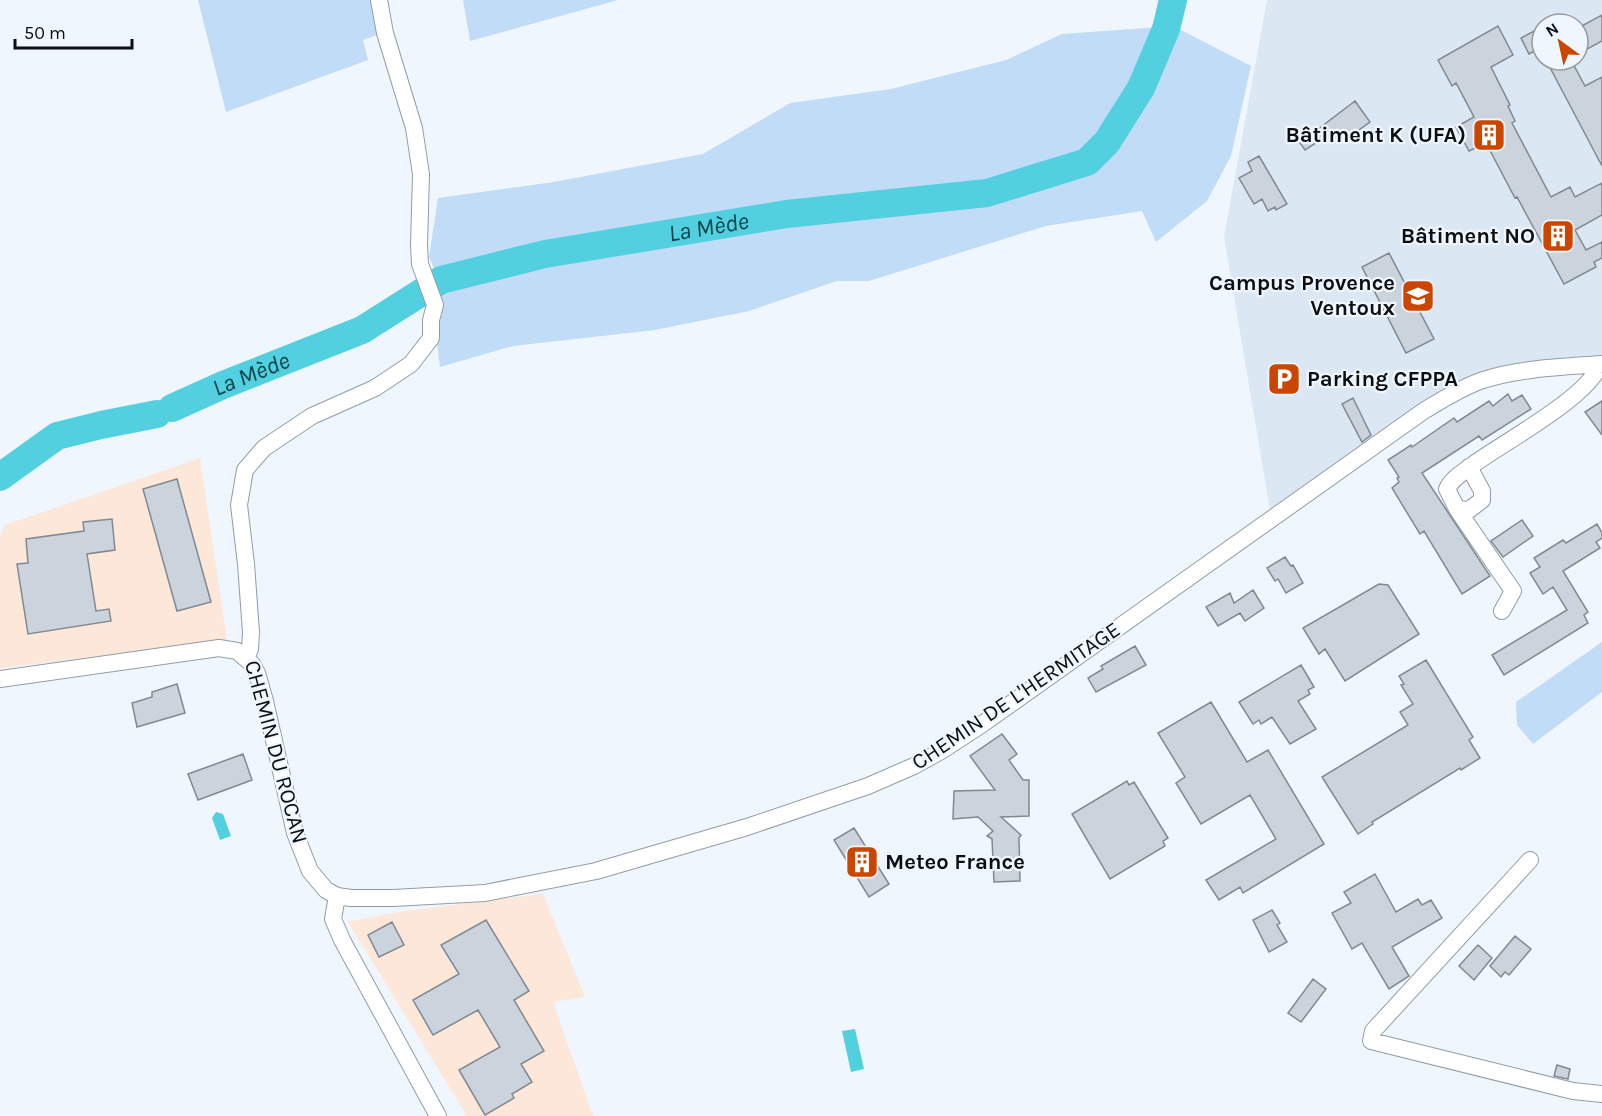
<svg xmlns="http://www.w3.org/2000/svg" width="1602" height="1116" viewBox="0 0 1602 1116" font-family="Karla,sans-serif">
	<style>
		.built { fill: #dbe7f3; fill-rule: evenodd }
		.industrial { fill: #fce7d8 }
		.green { fill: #c1dcf7 }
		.water { fill: #53d0df }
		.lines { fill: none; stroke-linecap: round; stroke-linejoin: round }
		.river { stroke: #53d0df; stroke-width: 28 }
		.building { fill: #cbd4dd; stroke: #808891; stroke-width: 1.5 }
		.street-casing { stroke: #939ca5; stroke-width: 18 }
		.street { stroke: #fff; stroke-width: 16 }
		.labels { text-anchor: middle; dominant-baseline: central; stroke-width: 4.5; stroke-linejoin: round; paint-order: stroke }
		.poi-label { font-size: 22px; font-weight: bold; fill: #0c0f12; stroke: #eff6fe; text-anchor: end }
		.street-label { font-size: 22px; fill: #0c0f12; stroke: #eff6fe }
		.water-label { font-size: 24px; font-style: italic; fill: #0a444b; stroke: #eff6fe }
	</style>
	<rect width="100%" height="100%" fill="#eff6fe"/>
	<path class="built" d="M1267 0H1602V355L1504 368 1469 378 1439 391 1270 510 1224 237ZM1542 24H1578V60H1542Z"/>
	<path class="industrial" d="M200 458 227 641 0 668V536L5 525Z
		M543 894 585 997 553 1002 593 1116H467L348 922 404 911Z"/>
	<path class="green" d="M198 0H372L380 34 363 40 368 60 226 112Z
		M463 0H618L470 41Z
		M1160 27 1135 89 1103 137 1085 156 987 187 781 208 541 248 436 273 429 257 438 198 554 182 703 154 790 103 891 89 1006 60 1062 34Z
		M1175 27 1251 66 1231 156 1207 201 1156 242 1142 211 1046 226 869 281H837L749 311 655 330 513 346 440 367 437 344 443 301 439 290 449 283 556 257 793 219 992 198 1092 167 1117 142 1150 87Z
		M1602 642V692L1533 744 1517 725 1516 702Z"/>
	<path class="water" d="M216 812 223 814 231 836 220 840 212 818Z
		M855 1029 864 1069 851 1072 842 1031Z"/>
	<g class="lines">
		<g class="river">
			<path id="s1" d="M172 408 223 385 362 330 441 280 545 254 787 214 987 193 1087 162 1107 142 1141 88 1166 29 1173 0"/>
			<path d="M0 477 57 436 101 425 157 414"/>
		</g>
	</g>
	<path class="building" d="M1602 15V41L1578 54V28Z
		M1498 26 1513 55 1491 67 1510 105 1508 106 1515 121 1512 123 1551 197 1570 187 1575 197 1602 183V215L1575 230 1586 250 1602 242V258L1594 262 1596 267 1564 284 1517 197 1515 198 1486 143 1469 151 1456 127 1474 117 1456 83 1452 86 1438 60Z
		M1542 27V47L1529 54 1521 38Z
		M1546 60H1571L1585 86 1602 77V166Z
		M1355 101 1370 122 1345 140 1340 134 1331 140 1328 135 1305 150 1300 143Z
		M1259 156 1287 204 1276 210 1275 207 1268 211 1262 199 1254 204 1239 178 1252 171 1248 162Z
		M1389 253 1434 339 1406 353 1362 267Z
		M1508 394 1512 401 1522 395 1531 409 1482 440 1479 436 1422 473 1490 576 1462 594 1424 531 1420 534 1392 488 1399 482 1397 478 1399 477 1388 460 1411 445 1412 447 1454 418 1457 422 1489 401 1493 406Z
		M1353 398 1371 435 1362 442 1342 404Z
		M1602 401V435L1585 412Z
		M177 479 211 602 177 611 143 489Z
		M112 519 115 550 87 554 96 611 109 609 111 621 28 634 17 564 28 563 26 539 84 531 83 522Z
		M1522 520 1533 536 1503 557 1491 541Z
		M1597 524 1602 533V538L1596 542 1600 548 1563 571 1588 612 1584 615 1588 623 1504 675 1492 655 1567 610 1553 587 1543 594 1530 573 1540 567 1534 558 1563 540 1566 543Z
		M1285 557 1291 566 1293 565 1303 583 1286 593 1278 579 1275 581 1267 568Z
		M1379 584 1388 585 1419 634 1345 681 1325 649 1319 654 1303 628Z
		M1253 590 1264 608 1245 621 1240 613 1218 626 1206 607 1230 593 1234 603Z
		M1135 646 1146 665 1096 692 1088 678 1103 669 1101 666Z
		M1426 660 1473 737 1469 740 1480 758 1461 770 1460 768 1372 822 1373 824 1358 834 1322 777 1408 725 1400 712 1413 704 1401 685 1404 684 1399 676Z
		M1301 665 1314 687 1308 690 1310 694 1298 701 1316 729 1290 744 1272 717 1261 724 1259 720 1253 724 1239 702Z
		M177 684 185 713 137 727 132 703 152 697V692Z
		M1211 702 1247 762 1268 750 1324 844 1243 893 1240 887 1219 900 1206 880 1276 839 1250 795 1201 824 1176 783 1185 777 1158 733Z
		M1002 734 1017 754 1009 760 1023 780H1029V816L1001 817 1021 835 1019 838 1020 881 994 882 992 839 987 836 993 831 978 817 953 819 954 791 995 790 970 756Z
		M243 754 252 780 198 800 188 774Z
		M1127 781 1129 785 1134 782 1168 838 1163 841 1165 846 1110 879 1072 814Z
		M854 828 889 884 869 897 834 840Z
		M1375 874 1396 912 1418 899 1422 905 1431 900 1442 918 1392 947 1409 976 1389 989 1362 943 1352 949 1332 913 1351 903 1344 892Z
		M1272 910 1280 923 1277 925 1287 942 1269 952 1253 920Z
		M486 920 529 991 514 1000 544 1051 521 1064 532 1082 512 1094 514 1098 485 1115 459 1070 500 1047 478 1010 433 1035 413 1000 459 974 441 945Z
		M392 922 404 945 379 957 368 935Z
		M1515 936 1531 949 1509 975 1505 972 1501 977 1490 966Z
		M1478 945 1492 958 1474 980 1459 966Z
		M1313 979 1326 989 1301 1022 1288 1013Z
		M1557 1065 1570 1069 1568 1079 1554 1076Z"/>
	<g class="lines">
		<g class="street-casing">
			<path id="street" d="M1469 467 1482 491V500L1469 510 1457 509 1447 489C1452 478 1464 472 1474 464 1504 442 1589 397 1600 364
				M1457 509 1513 591 1502 611
				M246 658 250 649 251 632 246 564 239 505 245 470 264 448 312 416 375 388 411 364 431 338V320L435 305 420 264 419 245 421 174 414 128 385 33 379 0
				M0 679 219 648 237 651 252 664 257 673 265 701 295 833 310 871 326 890 337 896 351 898H393L485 893 596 871 747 827 868 786 914 766 941 751 981 725 1425 410C1444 399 1462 387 1483 380 1521 368 1562 367 1602 364
				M1530 860 1373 1031 1371 1041 1573 1091 1602 1094
				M337 896 333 919 342 940 438 1116"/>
		</g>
		<use href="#street" class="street"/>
	</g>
	<defs>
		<g id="building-square" transform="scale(1.725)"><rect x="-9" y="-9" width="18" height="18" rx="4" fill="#cb4601" stroke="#eff6fe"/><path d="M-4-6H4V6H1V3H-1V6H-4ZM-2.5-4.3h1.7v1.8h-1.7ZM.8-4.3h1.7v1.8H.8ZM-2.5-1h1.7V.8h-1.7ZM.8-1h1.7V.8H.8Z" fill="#fff"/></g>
		<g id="school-square" transform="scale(1.725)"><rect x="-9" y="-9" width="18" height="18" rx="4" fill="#cb4601" stroke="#eff6fe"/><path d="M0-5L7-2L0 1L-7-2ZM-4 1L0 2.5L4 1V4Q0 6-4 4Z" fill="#fff"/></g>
		<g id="parking-square" transform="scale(1.725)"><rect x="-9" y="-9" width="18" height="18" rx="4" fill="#cb4601" stroke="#eff6fe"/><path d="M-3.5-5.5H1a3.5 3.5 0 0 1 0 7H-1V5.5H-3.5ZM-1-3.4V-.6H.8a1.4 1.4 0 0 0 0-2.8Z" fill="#fff"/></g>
	</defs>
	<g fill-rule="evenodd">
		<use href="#building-square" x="1489" y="135"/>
		<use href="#building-square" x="1558" y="236"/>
		<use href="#school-square" x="1418" y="296"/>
		<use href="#parking-square" x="1284" y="379"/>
		<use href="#building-square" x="862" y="862"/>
	</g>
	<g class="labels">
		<g class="poi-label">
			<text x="1466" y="135">Bâtiment K (UFA)</text>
			<text x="1535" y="236">Bâtiment NO</text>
			<text x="1395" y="283">Campus Provence<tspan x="1395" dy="25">Ventoux</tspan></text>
			<text x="1307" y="379" text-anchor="start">Parking CFPPA</text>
			<text x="885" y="862" text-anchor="start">Meteo France</text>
		</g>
		<g class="street-label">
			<text transform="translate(1016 696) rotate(-34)">CHEMIN DE L'HERMITAGE</text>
			<text transform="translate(276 752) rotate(75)">CHEMIN DU ROCAN</text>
		</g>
		<g class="water-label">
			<text stroke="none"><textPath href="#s1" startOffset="572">La Mède</textPath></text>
			<text stroke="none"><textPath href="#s1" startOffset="86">La Mède</textPath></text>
		</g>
	</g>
	<g transform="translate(1560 42) rotate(327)"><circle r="28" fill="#eff6fe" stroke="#949aa0" stroke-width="1.5"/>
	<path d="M0-4.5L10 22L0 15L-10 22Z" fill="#cb4601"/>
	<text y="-9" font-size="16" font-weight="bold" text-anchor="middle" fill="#0c0f12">N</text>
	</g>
	<path d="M15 39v9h117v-9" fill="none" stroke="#0c0f12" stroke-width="3"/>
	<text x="24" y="39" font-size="18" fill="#0c0f12" stroke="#eff6fe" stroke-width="4.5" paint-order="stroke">50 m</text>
</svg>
